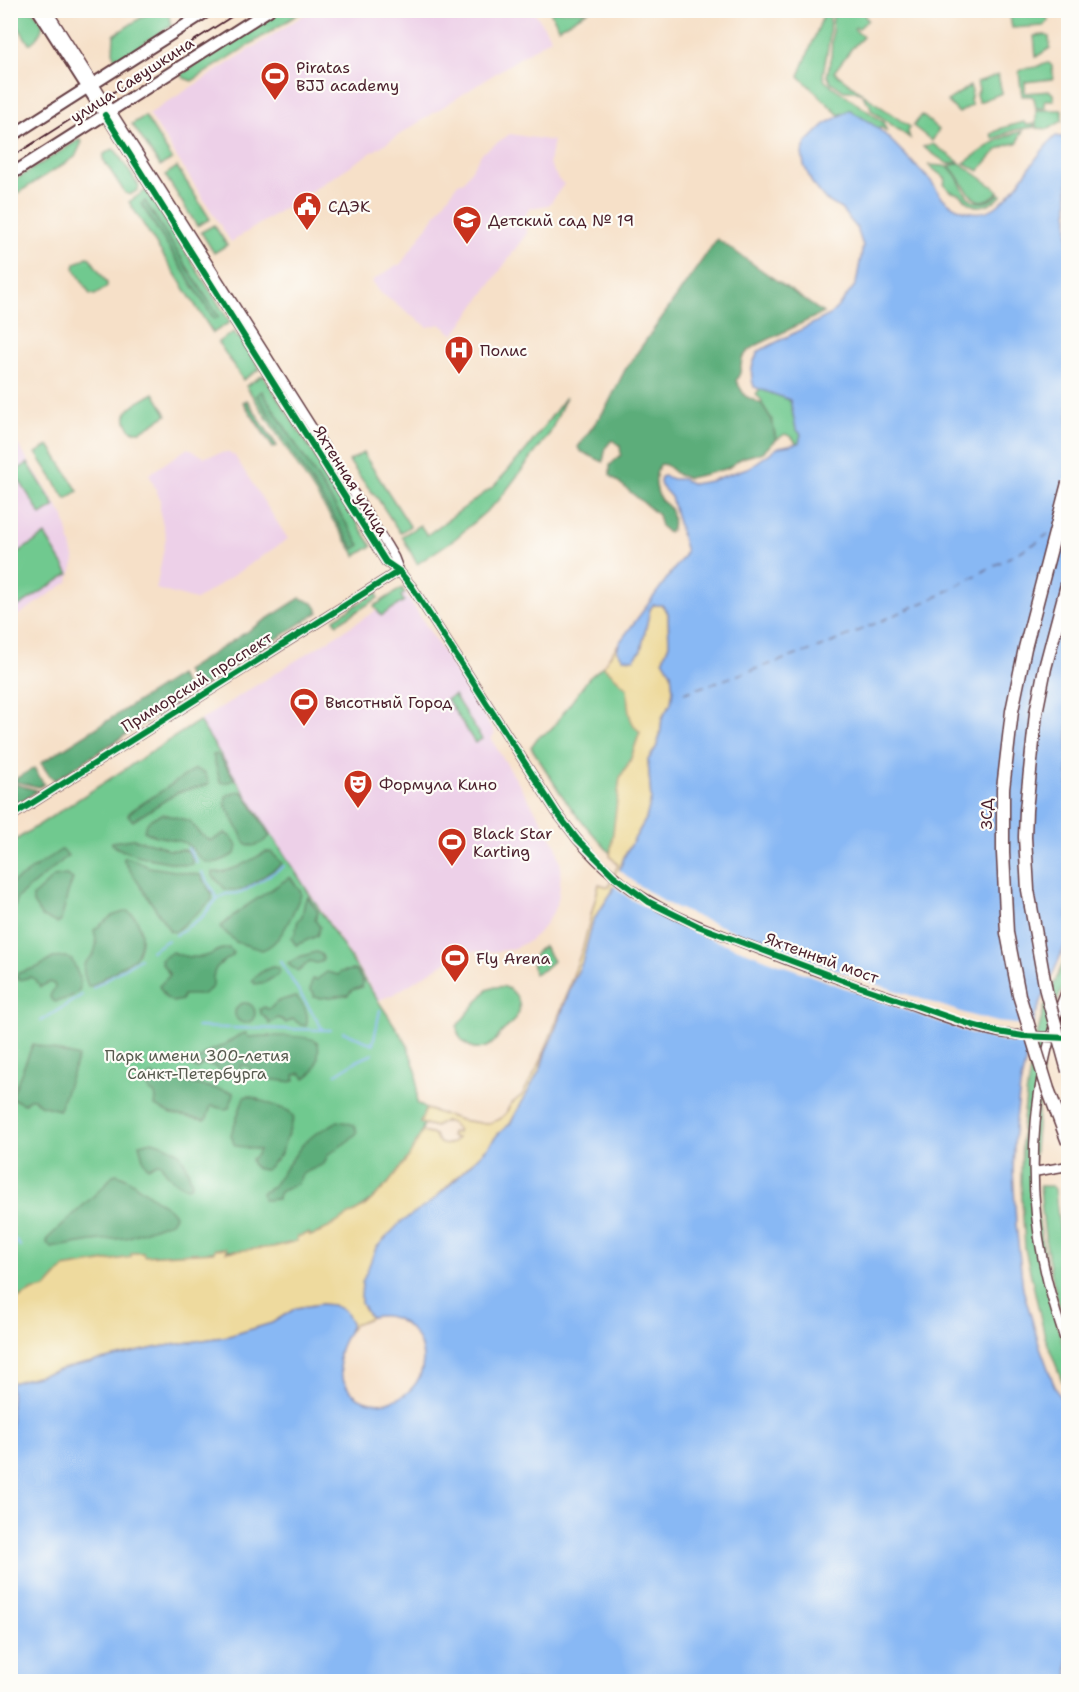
<svg xmlns="http://www.w3.org/2000/svg" width="1079" height="1692" viewBox="0 0 1079 1692" font-family="'Shantell Sans',sans-serif">
	<style>
		.built { fill: #edd0e8 }
		.green { fill: #70c98f; stroke: #5d745d; stroke-width: 1.5 }
		.forest { fill: #5cad7a; stroke: #536652; stroke-width: 1.5 }
		.sand { fill: #eeda9e; stroke: #9c7c64; stroke-width: 1.5 }
		.water { fill: #88b8f4; stroke: #696c90; stroke-width: 1.5 }
		.pier { fill: #f6e0c8 }
		.lines { fill: none; stroke-linecap: round; stroke-linejoin: round }
		.stream { stroke: #88b8f4; stroke-width: 2 }
		.ferry { stroke: #605571; stroke-width: 1.5; stroke-dasharray: 8 6; stroke-linecap: butt }
		.minor-casing { stroke: #643c43; stroke-width: 11 }
		.major-casing { stroke: #643c43; stroke-width: 14 }
		.minor { stroke: #fff; stroke-width: 8 }
		.major { stroke: #fff; stroke-width: 10 }
		.tram { stroke: #4a1f2b; stroke-width: 1.5 }
		.minor-bridge-casing { stroke: #643c43; stroke-width: 11; stroke-linecap: butt }
		.highway-bridge-casing { stroke: #643c43; stroke-width: 15; stroke-linecap: butt }
		.minor-bridge { stroke: #fff; stroke-width: 8 }
		.highway-bridge { stroke: #fff; stroke-width: 12 }
		.cycleway-casing { stroke: #fdfcf7; stroke-width: 10 }
		.cycleway { stroke: #00873e; stroke-width: 6 }
		.labels { text-anchor: middle; dominant-baseline: central; stroke-width: 4.5; stroke-linejoin: round; paint-order: stroke }
		.poi-label { font-size: 16px; fill: #4a1f2b; stroke: #fdfcf7; text-anchor: start }
		.street-label { font-size: 16px; fill: #4a1f2b; stroke: #fdfcf7 }
		.park-label { font-size: 16px; fill: #575a4e; stroke: #fdfcf7 }
	</style>
	<rect width="100%" height="100%" fill="#fdfcf7"/>
	<filter id="ink" filterUnits="userSpaceOnUse"><feTurbulence type="fractalNoise" baseFrequency=".0167" numOctaves="2"/><feDisplacementMap in="SourceGraphic" scale="12" xChannelSelector="R" yChannelSelector="G"/><feConvolveMatrix kernelMatrix="1 2 1 2 8 2 1 2 1" color-interpolation-filters="sRGB"/></filter>
	<filter id="wash" filterUnits="userSpaceOnUse"><feTurbulence type="fractalNoise" baseFrequency=".008" numOctaves="4" result="noise"/><feDisplacementMap in="SourceGraphic" scale="24" xChannelSelector="R" yChannelSelector="G"/><feGaussianBlur stdDeviation="1.35" result="paint"/><feColorMatrix in="noise" values="0 0 0 0 0 0 0 0 0 0 0 0 0 0 0 0 0 1.4 0 .05"/><feComposite in="paint" operator="in"/></filter>
	<g filter="url(#wash)">
		<rect width="100%" height="100%" fill="#f6e0c8"/>
		<path class="built" d="M310 11H534L551 38 231 242 149 114Z
			M510 134 553 141 549 163 558 179 564 184 549 205 530 208 524 217 527 233 454 335 440 324 428 327 378 291 372 281 397 265H400L458 183 464 181 482 153Z
			M10 432 64 517 75 561 68 582 11 620Z
			M188 448 204 457 226 452 234 455 288 539 196 600 156 589 166 537 160 513V499L149 474Z
			M402 588 495 733 491 739 545 826 556 845 561 867 560 886 558 900 552 914 542 929 529 941 512 949 492 952 464 951 394 994 379 1000 199 721 377 610 374 606Z"/>
		<path class="green" d="M153 10 168 11 171 26 116 61 113 54 114 35Z
			M11 11H33C36 14 41 19 42 23 44 31 35 41 29 44L11 15Z
			M281 11H303L192 81 184 78 181 74Z
			M550 11H588L559 28Z
			M825 11H830L829 42 823 74 825 81 883 122 887 132 881 127 879 129 850 110 839 115 799 76Z
			M833 11H870L864 15 868 20 858 29 856 27 854 29 863 37 852 48 834 72 862 93 861 94 855 91H844L831 82 827 75 831 60Z
			M1009 11H1038L1039 15H1047L1048 21 1044 26 1012 28Z
			M1045 35 1049 37 1050 48 1036 57 1034 36Z
			M1044 63H1049L1052 66 1053 77 1052 79 1025 82V93L1050 91 1053 94 1054 100H1045V108H1036L1034 98 1031 96H1022L1019 72 1023 69 1037 67Z
			M998 75 1002 93 979 102 976 95 979 90 977 82Z
			M970 86 972 91 970 101 972 105 959 113 947 101Z
			M864 95 910 127 908 132 910 138 871 110 870 105 863 96Z
			M1036 110H1062V121L1049 129 1036 128Z
			M922 115 939 130 932 141 913 126Z
			M145 116 172 159 160 166 132 124Z
			M1024 122 1027 125 1034 124V127L1014 130 994 139 991 134 1002 128Z
			M1023 131 1020 136 1018 143C999 144 990 157 979 171L964 163C983 150 999 136 1023 131Z
			M80 139 82 142 75 157 18 193 13 181Z
			M933 144 959 162 948 164 923 147Z
			M113 149 116 151 139 186 138 190 130 195 125 193 103 159 104 154Z
			M960 163 999 191C972 219 965 180 949 166Z
			M928 165C934 166 943 165 947 167 963 174 960 204 983 202 990 201 995 198 999 193L1002 195C995 202 981 210 971 204 966 202 964 196 959 194 950 191 951 193 944 184L946 179Z
			M177 167 210 219 197 226 165 175Z
			M146 190 230 322 213 333 129 202Z
			M214 225 227 245 214 253 201 232Z
			M87 257 90 258 107 283V287L95 295 90 294 74 268 75 264Z
			M234 332 238 338 240 337 260 369 243 380 218 342Z
			M263 375 372 546 356 556 246 386Z
			M760 389 790 400 796 429 801 434 800 443 797 444 792 437 785 434 776 440 772 420 762 404V401L756 394Z
			M154 393 167 415 141 431H132C114 410 138 403 154 393Z
			M566 397 550 433 499 500 456 538 417 564 402 536 420 525 427 535 494 486 527 449Z
			M49 445 78 491 66 499 36 453Z
			M363 453 410 526 400 533 378 499 363 481 349 461Z
			M28 463 55 506 41 515 14 472Z
			M45 535 69 574 11 611V557Z
			M402 588 405 593 401 596 404 601 381 616 374 606Z
			M377 592 378 598 337 624 334 619Z
			M603 666 628 688 629 711 640 732 630 761 620 778 611 854 578 817 561 794 531 747 538 737 550 731 589 678Z
			M454 695 482 739 475 743 447 699Z
			M199 721 367 984 407 1044 417 1074V1103L426 1109 420 1123 424 1124C410 1173 357 1219 310 1236L308 1233 297 1237 298 1241C272 1248 242 1255 215 1249V1252L144 1256 143 1253H132V1257L64 1268 46 1288 32 1291 11 1303V843Z
			M544 946 553 961 543 970 534 974C531 961 533 953 544 946Z
			M1068 951V977L1057 1001 1043 1058 1032 1184 1057 1325 1068 1361V1396L1045 1337 1025 1249 1021 1183 1022 1129 1027 1089 1033 1052 1044 1008Z
			M495 987C498 987 502 986 505 987 517 991 524 1007 516 1017 513 1022 508 1027 503 1031 499 1035 495 1042 490 1045 475 1055 457 1042 457 1026L487 990Z
			M1040 1186H1052L1055 1189 1058 1218 1068 1280V1335C1051 1284 1044 1241 1040 1186Z"/>
		<path class="forest" d="M145 201 219 317 214 319 141 204Z
			M717 239 823 313 757 345 747 352 742 359 740 373 736 381 745 396 762 404 772 420 776 440 763 452 742 458 728 468 706 474 688 478 678 475 666 465 661 464C653 472 655 490 661 500 663 502 666 504 668 506 673 512 673 522 672 529L668 533 661 526 658 515 610 475V465L621 455 620 446 612 440 606 447 603 462 580 451 578 447 606 408 625 370Z
			M262 391 360 545 354 549 256 395Z
			M247 400 277 446 273 448 243 402Z
			M300 598 313 603 319 612 200 688 191 681 185 671Z
			M179 675 185 685 188 695 55 780 49 775 41 763Z
			M216 754 220 757 235 780 224 783 220 782 213 755Z
			M34 768 44 784 39 787 12 781Z
			M195 769 205 773 209 783 207 785 178 792 133 821 128 815 131 811Z
			M11 783 36 790 37 791 11 808Z
			M238 791 244 793 270 836C264 842 254 849 246 844L225 804 226 796Z
			M163 814 190 821 198 832 211 841 225 833 232 838 237 846 235 854C226 858 217 865 207 862 198 860 194 848 185 843 171 837 158 839 144 831 147 820 152 817 163 814Z
			M133 839 158 845 168 850H185L189 852 192 859 193 864 185 865C167 861 124 856 112 844V842Z
			M61 850 64 851 68 856 17 898 15 907 11 914V884Z
			M266 852H271L282 863 281 865 243 890H226L213 876V872C228 875 252 859 266 852Z
			M124 857 135 860 149 867 200 875 212 894V900L175 932 170 931 124 861Z
			M66 875 73 879 68 892 61 921 57 923 42 917 33 903V896L54 877Z
			M290 877 301 892V895C292 913 283 943 262 950L236 942 220 927 243 908Z
			M308 897 318 912 315 920 320 927 317 936 296 945 291 938 295 934 298 920 302 916 305 901Z
			M127 911C144 919 144 944 135 958L92 986H88C75 954 94 966 96 945 97 941 95 935 94 930L112 916Z
			M229 948 234 953 232 956C218 966 212 966 213 986 200 1000 198 993 183 995L182 1000 173 1002 166 998 159 986 170 975 162 964 161 960 172 952C182 956 195 959 206 956 215 954 215 949 229 948Z
			M316 952 321 954 323 958 321 962 316 963 310 961C305 964 304 969 298 971L290 966 288 963 299 957Z
			M66 957 72 960C85 988 85 994 55 1002L51 999 50 996 55 987 54 984 50 982 40 987 35 979 30 977 20 980 16 978 18 973 38 967 53 958Z
			M272 967 279 968V974L266 982 255 984 252 980C258 973 264 970 272 967Z
			M352 970 356 971 363 982 362 987 352 990 348 995 320 998 314 997V993L310 990 312 979 316 980 327 972 338 975 341 972Z
			M296 997C304 1003 310 1016 306 1026L301 1025 293 1019 286 1023 283 1020 278 1018 269 1024 268 1020 261 1014 260 1009 265 1007 267 1009 271 1008C276 1000 287 998 296 997Z
			M235 1013a10 10 0 1 1 20 0a10 10 0 1 1-20 0Z
			M246 1033 248 1037C259 1036 312 1034 317 1042 320 1046 318 1051 318 1055 318 1066 314 1073 305 1078L301 1073 294 1075 295 1080 291 1082C283 1080 273 1081 265 1078 260 1076 257 1073 251 1072L249 1066 241 1065 240 1070 234 1074 222 1073 215 1066 201 1065 197 1069 189 1064 201 1058 207 1052 222 1046 239 1035Z
			M33 1044 78 1057 59 1110 40 1105 34 1099H29L24 1104 11 1098Z
			M151 1075 232 1092 234 1094 229 1108 224 1109 211 1106 207 1118 204 1120 171 1114 155 1106 156 1098 154 1093 149 1091 147 1078Z
			M249 1096 289 1111 294 1118 280 1155 266 1170C256 1169 253 1169 251 1159L256 1156 259 1150 237 1146 234 1144 231 1135 244 1097Z
			M338 1121C346 1123 356 1122 357 1133L348 1141 328 1155 324 1164 302 1174 298 1183 280 1192 277 1199 267 1200 263 1199 262 1193 272 1187 303 1144 315 1134Z
			M152 1141C183 1150 182 1153 192 1183L189 1187C177 1187 166 1174 161 1164L157 1163 148 1168 144 1162 139 1144Z
			M117 1174 126 1178 168 1208 174 1213 175 1216 171 1222 126 1238 92 1241 51 1248 47 1243V1239L104 1186 113 1175Z"/>
		<path class="sand" d="M653 605H662L668 613 669 644 663 659 671 672 673 690 671 703 662 718 660 736 656 748 648 760 651 799 646 819 624 857 612 892 593 921 582 963 574 979 553 1036 546 1051 541 1068 510 1124 498 1134 488 1147 431 1202 361 1296C361 1304 364 1313 372 1317L355 1324 350 1330 351 1323 344 1311 332 1305 321 1304 296 1308 272 1323 229 1336 159 1347 70 1367 11 1383V1303L32 1291 46 1288 64 1268 131 1257V1253H143L144 1256 214 1252 215 1249 226 1248V1252L274 1247 297 1241V1237L309 1233 310 1236 319 1233 365 1206 388 1184 409 1156 422 1132 435 1135C438 1146 449 1148 457 1138L451 1137 452 1132 458 1133C455 1121 444 1118 436 1127L420 1123 426 1109 461 1120 487 1124 500 1119 506 1113 510 1105 522 1095 539 1065 560 1012 583 947 599 884 609 887 618 865 610 856 620 778 630 761 640 732C627 722 628 704 627 688L603 666 619 643 617 651 641 650 650 609Z"/>
		<path class="water" d="M850 110C860 117 872 123 881 131 898 146 913 164 930 180 935 185 937 193 943 198 957 212 981 218 997 206 1021 187 1033 156 1056 136L1068 138V938L1035 1016 1020 1087 1015 1128 1013 1169 1016 1224 1023 1289 1039 1344 1053 1382 1068 1415V1681L11 1682V1383L70 1367 159 1347 229 1336 272 1323 296 1308 321 1304 332 1305 344 1310 351 1323C349 1334 341 1342 339 1353 338 1357 340 1362 340 1366 346 1421 422 1410 423 1360 423 1350 420 1340 412 1331 401 1319 388 1313 372 1317L368 1315 361 1303V1296L362 1283 376 1248 400 1223 431 1202 450 1185 488 1147 498 1134 510 1124 541 1068 546 1051 553 1036 574 979 582 963 593 921 612 892 624 857 646 819 651 799 648 760 656 748 660 736 662 718 671 703 673 690 671 673 663 659 669 644 668 613 662 605H653L650 609 641 650 634 659 623 658 617 651 619 643 683 557 686 552 671 497 661 486 660 482 661 477 664 476 673 479H682L693 484 710 481 750 467 779 447 799 443 801 434 796 429 790 400 754 387C749 373 752 363 759 351L830 315 843 301 856 284 863 246 857 228 841 209 826 200 812 183 804 165 802 153 806 143 824 125Z"/>
		<path class="pier" d="M618 869 637 884 666 903 700 918 796 955 873 983 973 1016 997 1022 1036 1026 1032 1044 1002 1042 960 1030 700 935 663 918 629 898 612 884Z"/>
		<g class="lines">
			<path class="stream" d="M188 848 197 863
				M202 872 217 898
				M176 935 202 917 217 899 226 894 241 893 284 866
				M151 951 168 940
				M280 961 323 1030
				M93 988 140 958
				M41 1021 82 995
				M197 1027 229 1028
				M232 1028 331 1030
				M343 1032 373 1044 380 1010
				M336 1074 355 1062 373 1054
				M10 1234 21 1247"/>
			<path class="ferry" d="M684 693 824 646 938 596 1034 544 1048 534"/>
		</g>
	</g>
	<g filter="url(#ink)">
		<g class="lines">
			<g class="minor-casing">
				<path id="minor" d="M47 10 388 547 394 557 399 570
					M105 115 386 562 399 571 412 587 557 813 577 839 588 851
					M10 817 399 571
					M1068 986C1033 1070 1025 1172 1043 1261 1049 1292 1058 1320 1068 1349
					M1064 1043 1065 1028 1068 1016
					M1034 1172 1068 1166"/>
			</g>
			<g class="major-casing">
				<path id="major" d="M38 10 105 115
					M10 137 209 10
					M10 175 269 10"/>
			</g>
			<use href="#minor" class="minor"/>
			<use href="#major" class="major"/>
			<path class="tram" d="M10 158 242 10"/>
			<g class="minor-bridge-casing">
				<path id="minor-bridge" d="M588 851C637 904 686 921 751 946 796 964 842 981 888 996 923 1009 964 1026 1000 1033 1023 1036 1046 1037 1068 1038"/>
			</g>
			<g class="highway-bridge-casing">
				<path id="highway-bridge" d="M1068 483 1025 648 1012 711 1003 789V853L1007 933 1019 995 1048 1089 1068 1142
					M1068 581 1045 668 1036 713 1026 810 1025 837 1028 890 1046 991 1068 1071"/>
			</g>
			<use href="#minor-bridge" class="minor-bridge"/>
			<use href="#highway-bridge" class="highway-bridge"/>
			<g class="cycleway-casing">
				<path id="cycleway" d="M105 115 386 562 399 571 412 587 557 813 577 839 614 876 649 902 698 926 858 986 972 1025 998 1032 1023 1036 1068 1038
					M10 817 399 571"/>
			</g>
			<use href="#cycleway" class="cycleway"/>
		</g>
	</g>
	<defs>
		<g id="stadium-pin" transform="scale(1.5)"><path d="M0 17L-7.5 6A9.5 9.5 0 1 1 7.5 6Z" fill="#c8321e" stroke="#fdfcf7"/><path d="M0-5a6.5 5 0 1 0 0 10a6.5 5 0 1 0 0-10ZM-3.5-1.8h7v3.6h-7Z" fill="#fff"/></g>
		<g id="civic-pin" transform="scale(1.5)"><path d="M0 17L-7.5 6A9.5 9.5 0 1 1 7.5 6Z" fill="#c8321e" stroke="#fdfcf7"/><path d="M-.6-6.5H3V-4.5H.6V-3L4-1V1h2V6H-6V1h2V-1L-.6-3ZM-1.2 2.5V6h2.4V2.5Z" fill="#fff"/></g>
		<g id="school-pin" transform="scale(1.5)"><path d="M0 17L-7.5 6A9.5 9.5 0 1 1 7.5 6Z" fill="#c8321e" stroke="#fdfcf7"/><path d="M0-5L7-2L0 1L-7-2ZM-4 1L0 2.5L4 1V4Q0 6-4 4Z" fill="#fff"/></g>
		<g id="hospital-pin" transform="scale(1.5)"><path d="M0 17L-7.5 6A9.5 9.5 0 1 1 7.5 6Z" fill="#c8321e" stroke="#fdfcf7"/><path d="M-5-5h3v3.5h4V-5h3V5h-3V1.5h-4V5h-3Z" fill="#fff"/></g>
		<g id="theatre-pin" transform="scale(1.5)"><path d="M0 17L-7.5 6A9.5 9.5 0 1 1 7.5 6Z" fill="#c8321e" stroke="#fdfcf7"/><path d="M-5-5.5Q0-4 5-5.5V0Q5 5 0 6Q-5 5-5 0ZM-3.3-2.5H-1v1.5H-3.3ZM1-2.5H3.3v1.5H1ZM-2.8 1Q0 5.5 2.8 1Z" fill="#fff"/></g>
	</defs>
	<g fill-rule="evenodd">
		<use href="#stadium-pin" x="275" y="76"/>
		<use href="#civic-pin" x="307" y="206"/>
		<use href="#school-pin" x="467" y="220"/>
		<use href="#hospital-pin" x="459" y="350"/>
		<use href="#stadium-pin" x="304" y="702"/>
		<use href="#theatre-pin" x="358" y="784"/>
		<use href="#stadium-pin" x="452" y="842"/>
		<use href="#stadium-pin" x="455" y="958"/>
	</g>
	<g class="labels">
		<g class="poi-label">
			<text x="296" y="67">Piratas<tspan x="296" dy="18">BJJ academy</tspan></text>
			<text x="328" y="206">СДЭК</text>
			<text x="488" y="220">Детский сад № 19</text>
			<text x="480" y="350">Полис</text>
			<text x="325" y="702">Высотный Город</text>
			<text x="379" y="784">Формула Кино</text>
			<text x="473" y="833">Black Star<tspan x="473" dy="18">Karting</tspan></text>
			<text x="476" y="958">Fly Arena</text>
		</g>
		<g class="street-label">
			<text transform="translate(132 80) rotate(-33)">улица Савушкина</text>
			<text transform="translate(351 481) rotate(58)">Яхтенная улица</text>
			<text transform="translate(197 682) rotate(-32)">Приморский проспект</text>
			<text transform="translate(986 814) rotate(-90)">ЗСД</text>
			<text transform="translate(822 958) rotate(20)">Яхтенный мост</text>
		</g>
		<g class="park-label">
			<text x="197" y="1055">Парк имени 300-летия<tspan x="197" dy="18">Санкт-Петербурга</tspan></text>
		</g>
	</g>
	<rect width="1079" height="1692" fill="none" stroke="#fdfcf7" stroke-width="36"/>
</svg>
